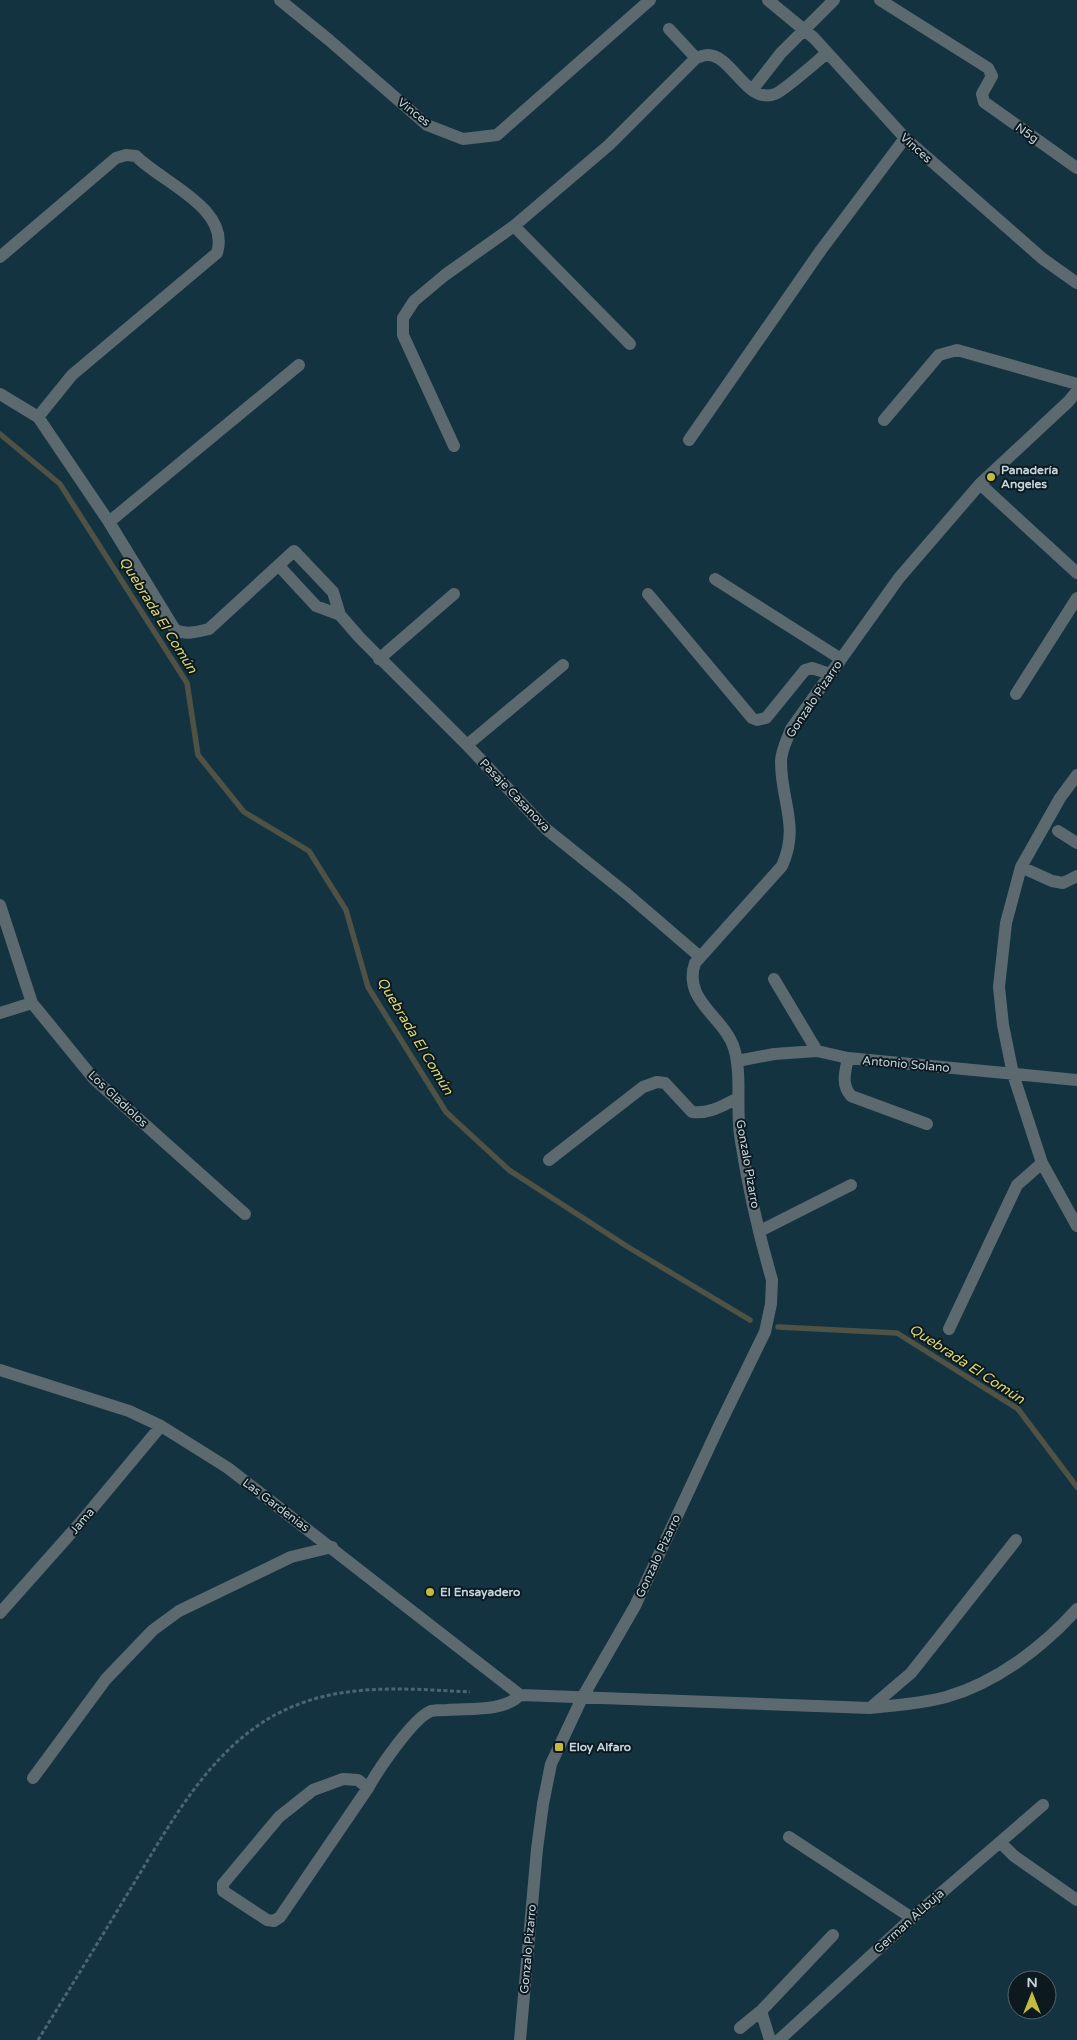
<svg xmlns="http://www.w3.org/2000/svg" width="1077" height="2040" viewBox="0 0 1077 2040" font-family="'Varela Round',sans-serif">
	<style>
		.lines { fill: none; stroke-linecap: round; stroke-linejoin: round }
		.stream { stroke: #4f5245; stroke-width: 5.5 }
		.path { stroke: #4b6672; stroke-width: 3; stroke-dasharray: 4 2.5; stroke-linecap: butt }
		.minor { stroke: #5c6a70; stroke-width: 12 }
		.poi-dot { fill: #c5bc3d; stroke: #0c191f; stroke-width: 2 }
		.labels { text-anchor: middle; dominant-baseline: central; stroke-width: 4; stroke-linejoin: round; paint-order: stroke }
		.street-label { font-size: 12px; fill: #c3d4dd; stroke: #0c191f }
		.poi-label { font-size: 12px; font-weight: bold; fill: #c3d4dd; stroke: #0c191f; text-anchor: start }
		.water-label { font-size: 14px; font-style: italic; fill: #dcd56e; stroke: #0c191f }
	</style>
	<rect width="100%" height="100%" fill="#133341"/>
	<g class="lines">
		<path class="stream" d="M0 434 60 484 187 683 198 755 244 812 309 851 346 910 368 987 446 1112 509 1170 628 1247 750 1320
			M778 1327 897 1333 1018 1409 1077 1487"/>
		<path class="path" d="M38 2040C67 1993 96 1946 125 1898 169 1827 212 1739 294 1706 349 1683 412 1689 470 1692"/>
		<path class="minor" d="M280 0 329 40 427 125 463 139 497 135 650 0
			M768 0 814 38 905 138 1043 259 1077 283
			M880 0 988 68 992 76 982 94 984 102 1077 168
			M669 29 696 58
			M752 90 781 53 834 0
			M514 226 630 344
			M0 257 116 158 126 155 136 156C161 182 231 208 217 253L72 375 38 417
			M0 394 38 417 109 522 175 630C186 635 197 632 209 629L294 551 333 592 340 615 360 638 467 745 546 829 627 894 699 956
			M884 420 939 355 957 350 1077 384
			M689 440 821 250 905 138
			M454 446 403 335V318L414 301 445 275 514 226 609 145 696 58C699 57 704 55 707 55 732 54 746 105 775 94 785 90 816 62 827 53
			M980 484 1077 573
			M109 522 299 365
			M279 566 316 606 340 615
			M715 579 841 659
			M648 594 752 718 757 720 766 718 805 670 812 668 830 674
			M379 659 454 594
			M1016 694 1077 598
			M467 745 563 665
			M1077 775 1060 798 1021 867 1006 923 999 987 1003 1025 1013 1074 1042 1163 1077 1226
			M1058 831 1077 843
			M1021 867 1052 881 1063 883 1077 876
			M0 905 32 1003 94 1079 245 1214
			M774 979 817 1051
			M0 1013 32 1003
			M848 1058C845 1073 841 1084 851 1096L927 1124
			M737 1061 774 1054 817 1051 848 1058 1077 1080
			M549 1160 643 1087 657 1082 665 1083 692 1112C710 1114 722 1106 738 1098
			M760 1231 851 1185
			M949 1329 1017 1185 1042 1163
			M0 1370 129 1411 161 1426 228 1468 520 1695
			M0 1613 80 1523 161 1426
			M870 1708 911 1673 1016 1540
			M33 1778 106 1679 153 1630 179 1611 291 1557 332 1547
			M368 1788 358 1780 343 1779 313 1790 279 1817 223 1884V1891L267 1920 274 1921 280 1917 368 1788C378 1770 413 1718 431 1711 436 1710 442 1710 447 1710 470 1708 504 1712 520 1695L870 1708C895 1705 921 1704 946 1697 996 1683 1043 1647 1077 1609
			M789 1837 912 1918
			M1000 1842 1014 1856 1077 1900
			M740 2028 761 2011
			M520 2040 537 1849 543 1804 551 1764 582 1698 635 1606 719 1426 765 1332 771 1304 772 1280C759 1235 747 1182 740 1135 736 1108 742 1074 734 1048 724 1017 682 1000 695 963L782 866C800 826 781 802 781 762 781 750 787 740 791 729L899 578 980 484 1069 401 1077 391
			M770 2040 761 2011 833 1935
			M779 2040 912 1918 1043 1805"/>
	</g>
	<g class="poi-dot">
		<circle cx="991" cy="477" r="5"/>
		<circle cx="430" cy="1592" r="5"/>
		<rect x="554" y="1742" width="10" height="10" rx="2.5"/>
	</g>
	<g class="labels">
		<g class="street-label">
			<text transform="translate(414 112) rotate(38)">Vinces</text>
			<text transform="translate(1027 133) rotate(35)">N5g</text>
			<text transform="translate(916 148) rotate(42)">Vinces</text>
			<text transform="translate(814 699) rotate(-56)">Gonzalo Pizarro</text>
			<text transform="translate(515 795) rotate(46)">Pasaje Casanova</text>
			<text transform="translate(906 1064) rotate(5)">Antonio Solano</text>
			<text transform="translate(118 1099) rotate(43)">Los Gladiolos</text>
			<text transform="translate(748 1164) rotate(80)">Gonzalo Pizarro</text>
			<text transform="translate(276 1505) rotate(37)">Las Gardenias</text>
			<text transform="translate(82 1521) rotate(-50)">Jama</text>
			<text transform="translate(658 1556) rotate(-65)">Gonzalo Pizarro</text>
			<text transform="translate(909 1921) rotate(-42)">German ALbuja</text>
			<text transform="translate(528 1949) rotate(-85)">Gonzalo Pizarro</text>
		</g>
		<g class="poi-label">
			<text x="1001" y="470">Panadería<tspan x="1001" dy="14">Angeles</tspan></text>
			<text x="440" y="1592">El Ensayadero</text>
			<text x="569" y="1747">Eloy Alfaro</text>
		</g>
		<g class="water-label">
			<text transform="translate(158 615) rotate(58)">Quebrada El Común</text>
			<text transform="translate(415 1036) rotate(59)">Quebrada El Común</text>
			<text transform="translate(967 1364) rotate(33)">Quebrada El Común</text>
		</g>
	</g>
	<g transform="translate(1032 1995)"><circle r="24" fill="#0c191f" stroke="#55646b"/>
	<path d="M0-4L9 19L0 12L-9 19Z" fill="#c5bc3d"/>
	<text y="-8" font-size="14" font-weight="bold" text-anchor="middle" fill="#c3d4dd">N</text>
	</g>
</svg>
